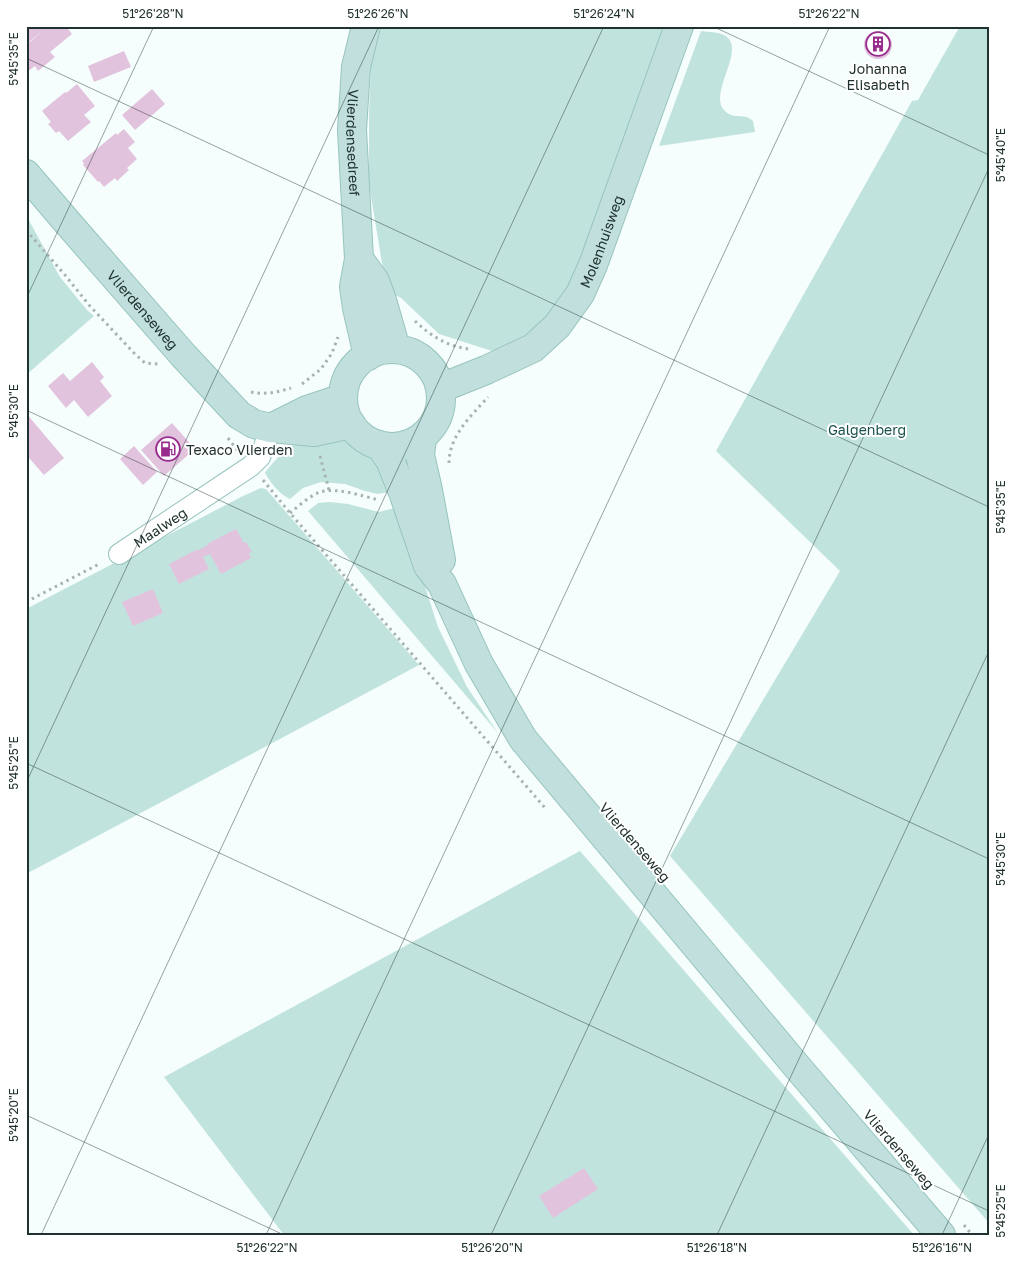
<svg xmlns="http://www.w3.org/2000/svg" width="1015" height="1261" viewBox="0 0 1015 1261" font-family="'Golos Text',sans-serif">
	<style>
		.green { fill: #c1e3de }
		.building { fill: #e2c3dd }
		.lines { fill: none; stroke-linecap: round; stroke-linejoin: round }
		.street-casing { stroke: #97c4be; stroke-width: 22 }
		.secondary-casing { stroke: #97c4be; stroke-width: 30 }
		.path { stroke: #a7b3b1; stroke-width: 3; stroke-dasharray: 2.5 4; stroke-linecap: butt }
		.street { stroke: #fff; stroke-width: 20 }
		.secondary { stroke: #c1e0dd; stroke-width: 28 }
		.ticks { fill: none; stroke: #20322f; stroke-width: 1; stroke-opacity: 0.45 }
		.labels { text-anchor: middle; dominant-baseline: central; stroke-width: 4; stroke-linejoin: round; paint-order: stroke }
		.poi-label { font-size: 14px; fill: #20322f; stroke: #fff }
		.street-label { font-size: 14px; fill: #20322f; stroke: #fff }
		.park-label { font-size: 14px; fill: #19524d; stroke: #fff }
		.neatline { fill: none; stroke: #20322f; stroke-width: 2 }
		.ticks-label { font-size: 12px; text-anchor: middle; fill: #20322f }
	</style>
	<rect width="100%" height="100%" fill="#f5fefc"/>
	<path class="green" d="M378 26H678L588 259 545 324 508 352 492 351 439 334 401 298 391 293 382 263 369 184V115L371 65Z
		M960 26H989V1223L670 856 840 571 716 451 912 101 918 100Z
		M701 31C708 32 718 32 724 35 749 48 706 94 725 111 732 118 738 115 746 117 748 117 752 120 753 121L755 132 659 146Z
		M26 215 60 277 87 310 94 316 26 375Z
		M328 435 352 443 365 452 372 454 394 491 378 494 365 491 345 484 321 482 303 488 290 499C280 495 270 482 265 473 275 459 291 443 308 438 314 437 321 436 328 435Z
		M261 488 266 489 419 665 26 874V609L243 496Z
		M330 502 348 504 379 512 398 507 412 545 438 627 467 687 498 733 308 511 318 503Z
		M580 851 914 1235H284L164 1077Z"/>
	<path class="building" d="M26 26H66L72 34 50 52 55 57 38 71 35 66 26 73V45L44 30 26 44Z
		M864 45a14 14 0 1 1 28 0a14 14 0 1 1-28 0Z
		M124 51 131 67 94 82 88 66Z
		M77 84 95 106 84 115 91 122 68 141 59 131 56 133 48 124 51 122 42 111 65 92 66 93Z
		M152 89 165 104 135 130 122 115Z
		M124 129 135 142 128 148 137 159 127 168 129 170 117 181 115 178 104 187 99 181 98 182 83 165 84 163 82 161 116 133 117 135Z
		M92 362 104 377 100 381 112 396 88 417 74 400 66 408 48 386 63 373 70 381Z
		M26 413 64 458 44 475 29 458 26 460Z
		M172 423 195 449 164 476 141 450Z
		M134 446 157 472 143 485 120 459Z
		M236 529 244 543 246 542 252 552 249 553 251 558 221 574 210 554 203 557 209 569 179 584 169 564 198 549 199 550 208 545 207 544Z
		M153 589 163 613 133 626 122 602Z
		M584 1168 598 1189 553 1218 539 1196Z"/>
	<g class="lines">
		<g class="street-casing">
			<g id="street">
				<path id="s1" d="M119 554 251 466 260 457 271 428"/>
			</g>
		</g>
		<g class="secondary-casing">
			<g id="secondary">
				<path id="s2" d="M366 26 356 67 352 130 359 259 354 287 357 308 368 356"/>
				<path id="s3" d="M26 174 67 222 183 355 239 415 254 424 271 428 314 432 351 424"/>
				<path d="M359 259 375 281 382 300 396 349"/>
				<circle cx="392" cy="398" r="49"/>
				<path id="s4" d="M441 388 486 370 533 348 557 326 580 294 593 265 679 26"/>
				<path d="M271 428 307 410 343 398"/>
				<path d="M422 438 420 455 428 490 441 560"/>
				<path d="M379 445 390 460 404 495 428 566 442 584 479 664 523 739 799 1069 941 1235"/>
			</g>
		</g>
		<path class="path" d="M26 230 65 275 89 305 134 353 145 363 159 364
			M415 321C431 336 448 347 470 349
			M302 384 321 369 332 353 338 337
			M251 392C265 395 278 392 291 388
			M228 438 238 451
			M320 456 329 490
			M449 463C449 436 471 416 488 397
			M263 480 290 513 546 809
			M290 513C299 506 309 496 320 492 337 487 362 496 379 500
			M26 602 101 563
			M964 1225 972 1235"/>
		<use href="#street" class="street"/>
		<use href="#secondary" class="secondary"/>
	</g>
	<path class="ticks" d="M712 26 989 155M26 58 989 507M26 299 154 26M26 410 989 859M26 763 989 1211M26 783 379 26M26 1115 284 1235M41 1235 604 26M266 1235 830 26M491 1235 989 168M717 1235 989 651M942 1235 989 1134"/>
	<defs>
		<g id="building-ring" transform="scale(1.25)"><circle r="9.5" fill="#fff" stroke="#972c8d" stroke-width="1.5"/><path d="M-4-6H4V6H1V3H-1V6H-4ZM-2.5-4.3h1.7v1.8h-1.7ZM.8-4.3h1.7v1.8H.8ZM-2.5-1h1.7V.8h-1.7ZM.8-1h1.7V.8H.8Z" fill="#972c8d"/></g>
		<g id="fuel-ring" transform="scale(1.25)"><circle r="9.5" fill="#fff" stroke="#972c8d" stroke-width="1.5"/><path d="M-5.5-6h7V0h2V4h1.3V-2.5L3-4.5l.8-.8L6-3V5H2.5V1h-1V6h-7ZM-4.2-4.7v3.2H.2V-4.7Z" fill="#972c8d"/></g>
	</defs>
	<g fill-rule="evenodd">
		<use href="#building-ring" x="878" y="44"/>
		<use href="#fuel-ring" x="168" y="449"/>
	</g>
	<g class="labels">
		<g class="poi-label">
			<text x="878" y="68">Johanna<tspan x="878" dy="16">Elisabeth</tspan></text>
			<text x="186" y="449" text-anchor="start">Texaco Vlierden</text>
		</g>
		<g class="street-label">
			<text stroke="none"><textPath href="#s2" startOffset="118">Vlierdensedreef</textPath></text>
			<text stroke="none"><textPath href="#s4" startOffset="229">Molenhuisweg</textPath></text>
			<text stroke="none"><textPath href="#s3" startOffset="179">Vlierdenseweg</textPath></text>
			<text stroke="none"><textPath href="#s1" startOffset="49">Maalweg</textPath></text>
			<text transform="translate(635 842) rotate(49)">Vlierdenseweg</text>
			<text transform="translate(899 1149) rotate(49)">Vlierdenseweg</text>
		</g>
		<g class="park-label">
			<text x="867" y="429">Galgenberg</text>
		</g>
	</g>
	<rect width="1015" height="1261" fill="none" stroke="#ffffff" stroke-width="55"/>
	<rect x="28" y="28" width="960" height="1206" class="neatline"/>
	<g class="ticks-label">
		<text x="153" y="18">51°26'28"N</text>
		<text x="378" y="18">51°26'26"N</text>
		<text x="604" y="18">51°26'24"N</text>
		<text x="829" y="18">51°26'22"N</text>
		<text transform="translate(14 59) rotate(-90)" y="4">5°45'35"E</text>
		<text transform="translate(1001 155) rotate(-90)" y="4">5°45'40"E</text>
		<text transform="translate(14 411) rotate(-90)" y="4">5°45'30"E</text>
		<text transform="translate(1001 507) rotate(-90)" y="4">5°45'35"E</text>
		<text transform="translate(14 763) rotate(-90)" y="4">5°45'25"E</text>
		<text transform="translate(1001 859) rotate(-90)" y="4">5°45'30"E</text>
		<text transform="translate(14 1115) rotate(-90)" y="4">5°45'20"E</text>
		<text transform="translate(1001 1211) rotate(-90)" y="4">5°45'25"E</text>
		<text x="267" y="1252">51°26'22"N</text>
		<text x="492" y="1252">51°26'20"N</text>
		<text x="717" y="1252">51°26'18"N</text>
		<text x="942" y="1252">51°26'16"N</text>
	</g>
</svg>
